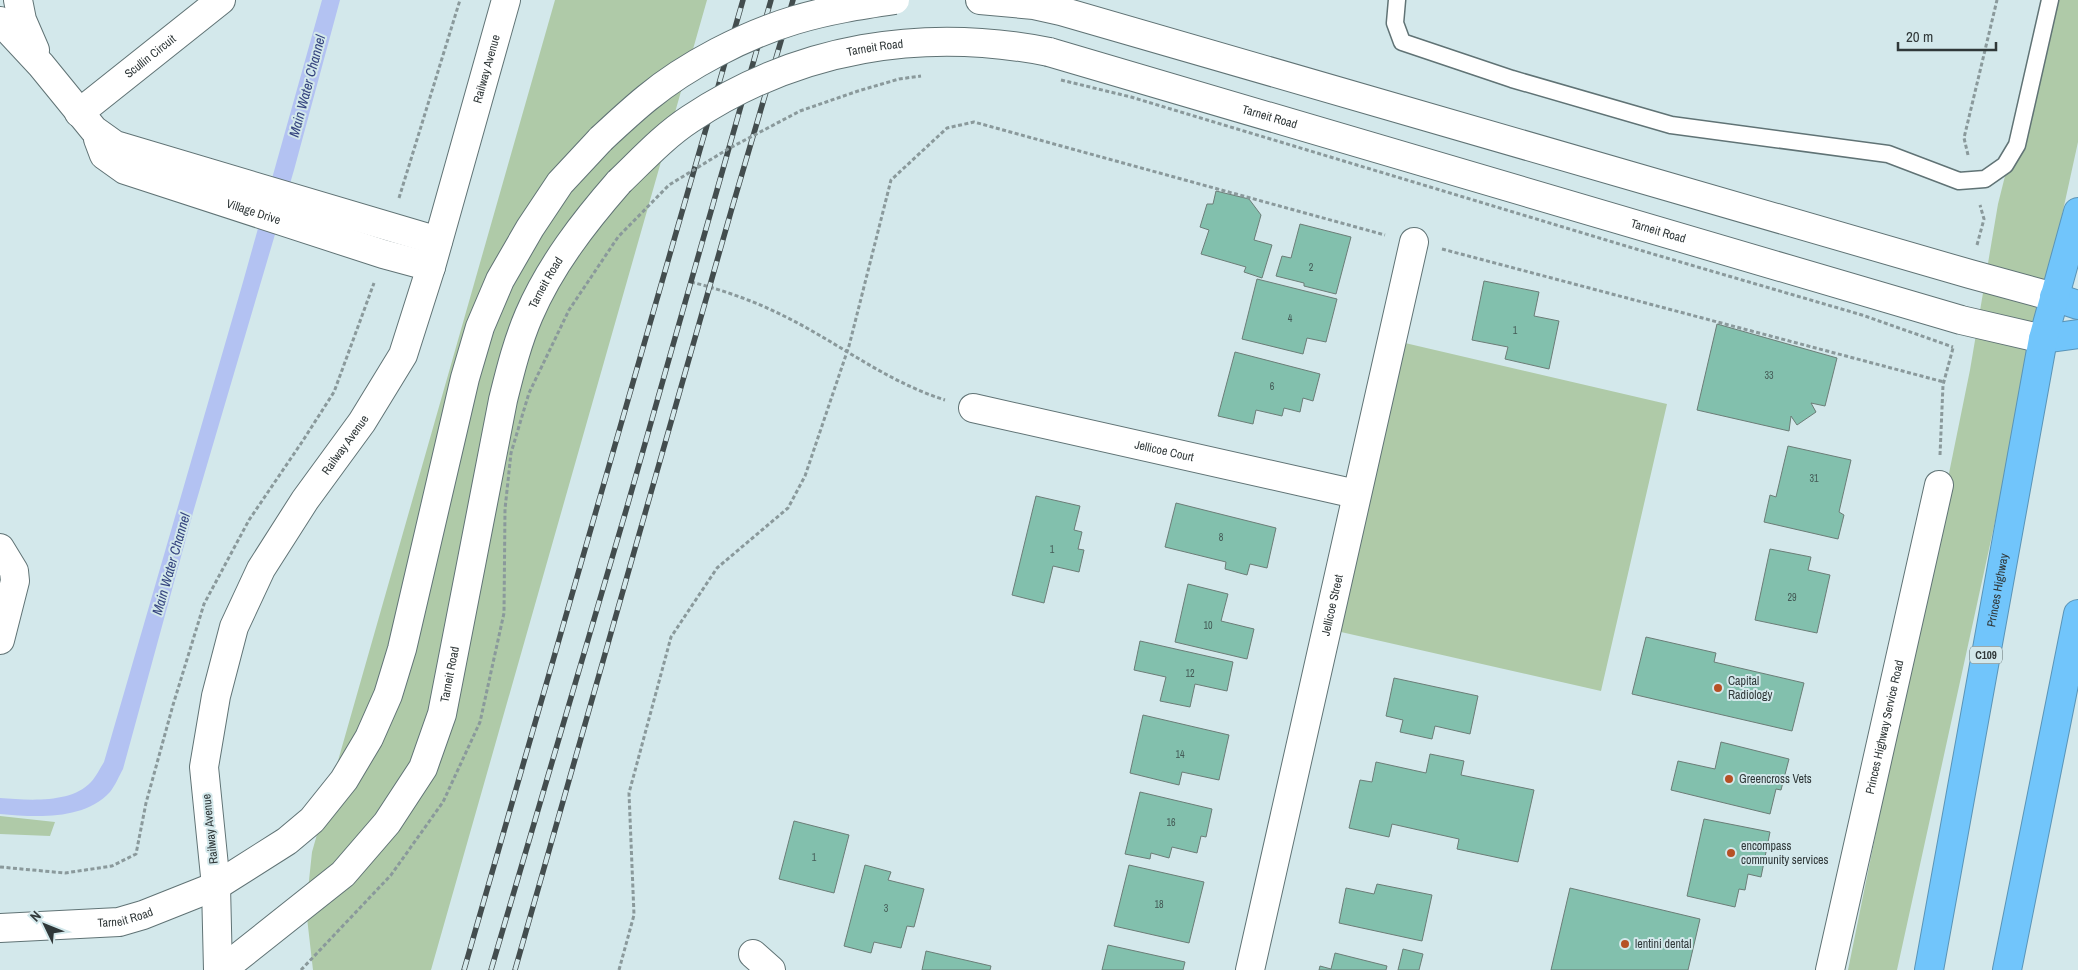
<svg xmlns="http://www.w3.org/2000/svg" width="2078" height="970" viewBox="0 0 2078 970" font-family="'Archivo Narrow',sans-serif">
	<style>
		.green { fill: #afcaa8 }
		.water { fill: #b3c2f2 }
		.building { fill: #82c0ad; stroke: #6b7d77 }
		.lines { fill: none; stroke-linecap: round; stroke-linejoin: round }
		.lane-casing { stroke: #607375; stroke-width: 19 }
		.street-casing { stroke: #607375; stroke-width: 30 }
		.secondary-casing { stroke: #607375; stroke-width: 30 }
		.highway-casing { stroke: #5a94b7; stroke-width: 30 }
		.path { stroke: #8a999b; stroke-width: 3; stroke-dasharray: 4 2.5; stroke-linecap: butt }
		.lane { stroke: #fff; stroke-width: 16 }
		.street { stroke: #fff; stroke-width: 28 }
		.secondary { stroke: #fff; stroke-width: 28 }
		.highway { stroke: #71c5fb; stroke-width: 28 }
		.rail-casing { stroke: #434d4e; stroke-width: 5.5 }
		.rail { stroke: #d3e8eb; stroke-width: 4; stroke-dasharray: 11; stroke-linecap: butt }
		.secondary-bridge-casing { stroke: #607375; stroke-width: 30; stroke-linecap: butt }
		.path-bridge { stroke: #8a999b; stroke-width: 3; stroke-dasharray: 4 2.5; stroke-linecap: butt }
		.secondary-bridge { stroke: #fff; stroke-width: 28 }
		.poi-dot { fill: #b65025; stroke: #d3e8eb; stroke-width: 2 }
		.labels { text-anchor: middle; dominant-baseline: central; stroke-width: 4; stroke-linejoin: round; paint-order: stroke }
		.number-label { font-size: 10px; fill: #445a56 }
		.shield { fill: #d3e8eb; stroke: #616d6e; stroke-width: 1 }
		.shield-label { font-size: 11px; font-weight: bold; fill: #303839 }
		.street-label { font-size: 12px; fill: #303839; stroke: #d3e8eb }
		.poi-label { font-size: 12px; fill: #303839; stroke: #d3e8eb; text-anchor: start }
		.water-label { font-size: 14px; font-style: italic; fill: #35447f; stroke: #d3e8eb }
	</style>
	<rect width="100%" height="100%" fill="#d3e8eb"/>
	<path class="green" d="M555 0H707L431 970H313L306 909 312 852Z
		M2049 0H2078V142L1897 970H1848L1970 370 1998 204Z
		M1405 343 1667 404 1601 691 1341 632Z
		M0 816 55 822 50 836 0 834Z"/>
	<path class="water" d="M322 0H340L294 170 194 509 123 769C119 776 115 786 110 792 83 821 35 817 0 814V798C27 800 71 804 91 782 96 777 100 768 104 762L243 282Z"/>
	<path class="building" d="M1216 191 1249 199 1261 215 1254 240 1272 245 1262 278 1244 272 1246 267 1201 254 1209 230 1200 227 1207 204H1213Z
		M1300 224 1351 237 1336 294 1304 286V283L1276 276 1282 256 1291 258Z
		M1257 279 1337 299 1326 342 1307 338 1303 354 1242 339Z
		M1484 281 1539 292 1534 316 1559 321 1549 369 1505 359 1508 347 1472 340Z
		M1717 324 1837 358 1825 406 1811 403 1816 412 1797 425 1791 416 1789 431 1697 410Z
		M1235 352 1320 374 1313 401 1303 398 1300 412 1284 408 1282 416 1256 410 1253 424 1218 416Z
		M1788 446 1851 460 1839 512 1844 515 1838 539 1764 522 1770 495 1776 497Z
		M1036 496 1080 506 1074 530 1082 532 1078 549 1084 550 1079 572 1053 566 1044 603 1012 595Z
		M1176 503 1276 528 1267 568 1250 564 1247 575 1225 569 1226 562 1165 547Z
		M1770 549 1811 557 1808 570 1830 575 1817 633 1755 620Z
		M1188 584 1228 594 1221 621 1254 629 1247 659 1175 642Z
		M1646 637 1716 653 1714 662 1804 683 1792 731 1632 694Z
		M1140 641 1233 662 1227 691 1195 684 1190 707 1160 701 1166 677 1134 670Z
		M1394 678 1478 696 1470 734 1435 726 1432 739 1400 732 1403 720 1386 716Z
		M1143 715 1229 735 1219 780 1182 772 1179 785 1130 773Z
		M1721 742 1789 759 1781 790 1776 789 1770 814 1671 790 1678 761 1715 769Z
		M1430 754 1464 761 1461 775 1534 790 1518 862 1457 849 1459 839 1392 824 1389 837 1349 828 1360 780 1372 782 1376 762 1426 773Z
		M1140 792 1212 809 1206 837 1201 836 1197 853 1172 847 1169 858 1151 853 1150 859 1125 854Z
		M1704 819 1770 832 1761 877 1748 874 1745 890 1739 889 1735 907 1687 896Z
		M794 821 849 835 834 893 779 879Z
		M865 865 891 872 888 880 924 889 914 927 907 926 901 948 874 942 871 953 844 946Z
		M1129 865 1204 882 1189 943 1114 926Z
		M1377 884 1432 895 1422 941 1339 923 1346 888 1374 894Z
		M1570 888 1700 919 1688 970H1551Z
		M1108 945 1185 962 1183 970H1102Z
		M1403 949 1423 954 1419 970H1398Z
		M926 951 991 966 990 970H922Z
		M1335 953 1387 966 1386 970H1319L1320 966 1331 969Z"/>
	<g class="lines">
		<g class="lane-casing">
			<path id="lane" d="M1397 0 1395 23 1402 42 1512 79 1671 125 1888 154 1959 181 1985 179 2005 165 2017 145 2050 0"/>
		</g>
		<g class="street-casing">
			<g id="street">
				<path d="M18 0 22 20 35 50"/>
				<path d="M0 21 41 65 94 130 115 145 438 241"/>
				<path id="s1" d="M79 113 221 0"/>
				<path id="s2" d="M98 139 104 155 125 170 383 254 431 267"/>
				<path id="s3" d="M973 408 1356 494"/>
				<path d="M0 548 14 571 15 581 0 640"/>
				<path d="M753 954 771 970"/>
				<path id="s4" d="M1250 970 1414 242"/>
				<path id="s5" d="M1830 970 1939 485"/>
			</g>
		</g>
		<g class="secondary-casing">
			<g id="secondary">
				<path d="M980 0 1034 5 1061 11 1970 274 2054 297"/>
				<path id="s6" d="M1049 52 1961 320 2043 339"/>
				<path id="s7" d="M0 928 119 922 143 915 216 886 287 841 312 820 344 780 369 738 388 695 402 649 465 378 480 327 500 280 530 228 560 183 601 139"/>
				<path id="s8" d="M218 970 216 886 204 767 216 696 234 627 261 569 305 500 362 422 403 355 431 267 506 0"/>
				<path id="s9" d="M222 970 343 874 387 823 423 768 442 714 503 400C510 372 517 343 529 315 550 266 584 222 619 182"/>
			</g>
		</g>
		<g class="highway-casing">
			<g id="highway">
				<path d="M2054 297 2078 305"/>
				<path d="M2043 339 2078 334"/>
				<path id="s10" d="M1929 970 2043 339 2078 212"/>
				<path d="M2007 970 2078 614"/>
			</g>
		</g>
		<path class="path" d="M1968 155 1964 138 1997 0
			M399 198 460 0
			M1977 245 1984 219 1980 205
			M1442 249 1944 382
			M691 282C723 290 754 301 784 316 839 343 885 381 945 400
			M1940 455 1943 385 1953 348
			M0 867 65 873 112 866 136 854 146 803 173 705 204 604 249 520 302 442 334 392 374 283
			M619 970 634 915 629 793 671 637 717 568 788 508 805 476 849 346 891 180 947 128 974 122 1385 235"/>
		<use href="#lane" class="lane"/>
		<use href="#street" class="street"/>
		<use href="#secondary" class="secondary"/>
		<use href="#highway" class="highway"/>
		<g class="rail-casing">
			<path id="rail" d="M464 970 743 0
				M491 970 627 507 771 0
				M515 970 732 208 793 0"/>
		</g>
		<use href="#rail" class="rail"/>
		<g class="secondary-bridge-casing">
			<g id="secondary-bridge">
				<path d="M601 139C616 125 631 111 647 98 687 65 745 35 795 20 828 10 861 5 895 0"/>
				<path id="s11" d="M619 182C642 160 664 136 690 119 798 47 923 27 1049 52"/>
			</g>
		</g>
		<path class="path-bridge" d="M1061 80 1131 97 1636 249 1862 315 1953 347
			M301 970 391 875 443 802 480 722 504 613 505 509 511 453 529 393 569 310 618 237 669 185 728 149 800 111 858 91 899 79 921 76"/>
		<use href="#secondary-bridge" class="secondary-bridge"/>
	</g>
	<g class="poi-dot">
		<circle cx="1718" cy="688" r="5"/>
		<circle cx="1729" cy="779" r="5"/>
		<circle cx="1731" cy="853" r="5"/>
		<circle cx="1625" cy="944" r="5"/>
	</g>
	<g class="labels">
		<g class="number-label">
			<text x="1311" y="267">2</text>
			<text x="1290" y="318">4</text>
			<text x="1515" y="330">1</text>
			<text x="1769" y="375">33</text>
			<text x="1272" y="386">6</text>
			<text x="1814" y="478">31</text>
			<text x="1221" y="537">8</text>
			<text x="1052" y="549">1</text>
			<text x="1792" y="597">29</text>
			<text x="1208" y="625">10</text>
			<text x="1190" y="673">12</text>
			<text x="1180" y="754">14</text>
			<text x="1171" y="822">16</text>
			<text x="814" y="857">1</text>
			<text x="1159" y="904">18</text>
			<text x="886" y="908">3</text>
		</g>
		<rect class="shield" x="1970" y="646.5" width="32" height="17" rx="4"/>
		<g class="shield-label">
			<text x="1986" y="655">C109</text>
		</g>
		<g class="street-label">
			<text stroke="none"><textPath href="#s11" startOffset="295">Tarneit Road</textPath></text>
			<text stroke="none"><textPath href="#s1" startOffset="91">Scullin Circuit</textPath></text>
			<text stroke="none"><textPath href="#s8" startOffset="966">Railway Avenue</textPath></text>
			<text stroke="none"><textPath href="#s6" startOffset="230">Tarneit Road</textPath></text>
			<text stroke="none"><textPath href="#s2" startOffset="178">Village Drive</textPath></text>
			<text stroke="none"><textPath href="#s6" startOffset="635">Tarneit Road</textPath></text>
			<text stroke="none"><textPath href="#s9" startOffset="790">Tarneit Road</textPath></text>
			<text stroke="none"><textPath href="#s8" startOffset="561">Railway Avenue</textPath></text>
			<text stroke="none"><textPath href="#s3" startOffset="196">Jellicoe Court</textPath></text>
			<text stroke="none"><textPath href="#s10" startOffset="386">Princes Highway</textPath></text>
			<text stroke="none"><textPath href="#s4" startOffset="374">Jellicoe Street</textPath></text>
			<text stroke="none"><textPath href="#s9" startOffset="385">Tarneit Road</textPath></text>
			<text stroke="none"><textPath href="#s5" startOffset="249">Princes Highway Service Road</textPath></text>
			<text transform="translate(210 829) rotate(-96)">Railway Avenue</text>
			<text stroke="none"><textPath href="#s7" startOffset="126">Tarneit Road</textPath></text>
		</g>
		<g class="poi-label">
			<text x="1728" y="681">Capital<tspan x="1728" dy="14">Radiology</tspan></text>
			<text x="1739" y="779">Greencross Vets</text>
			<text x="1741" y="846">encompass<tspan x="1741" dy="14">community services</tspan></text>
			<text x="1635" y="944">lentini dental</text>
		</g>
		<g class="water-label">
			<text transform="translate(307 86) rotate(-75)">Main Water Channel</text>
			<text transform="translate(171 564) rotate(-74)">Main Water Channel</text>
		</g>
	</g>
	<g transform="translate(45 925) rotate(313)" stroke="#d3e8eb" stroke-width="4" paint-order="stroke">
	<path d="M0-4L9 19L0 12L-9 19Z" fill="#303839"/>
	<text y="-8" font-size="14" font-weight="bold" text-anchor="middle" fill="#303839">N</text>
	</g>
	<path d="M1898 42v8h98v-8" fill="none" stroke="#303839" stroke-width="2.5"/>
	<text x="1906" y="42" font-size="15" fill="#303839" stroke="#d3e8eb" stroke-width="4" paint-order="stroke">20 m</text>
</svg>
